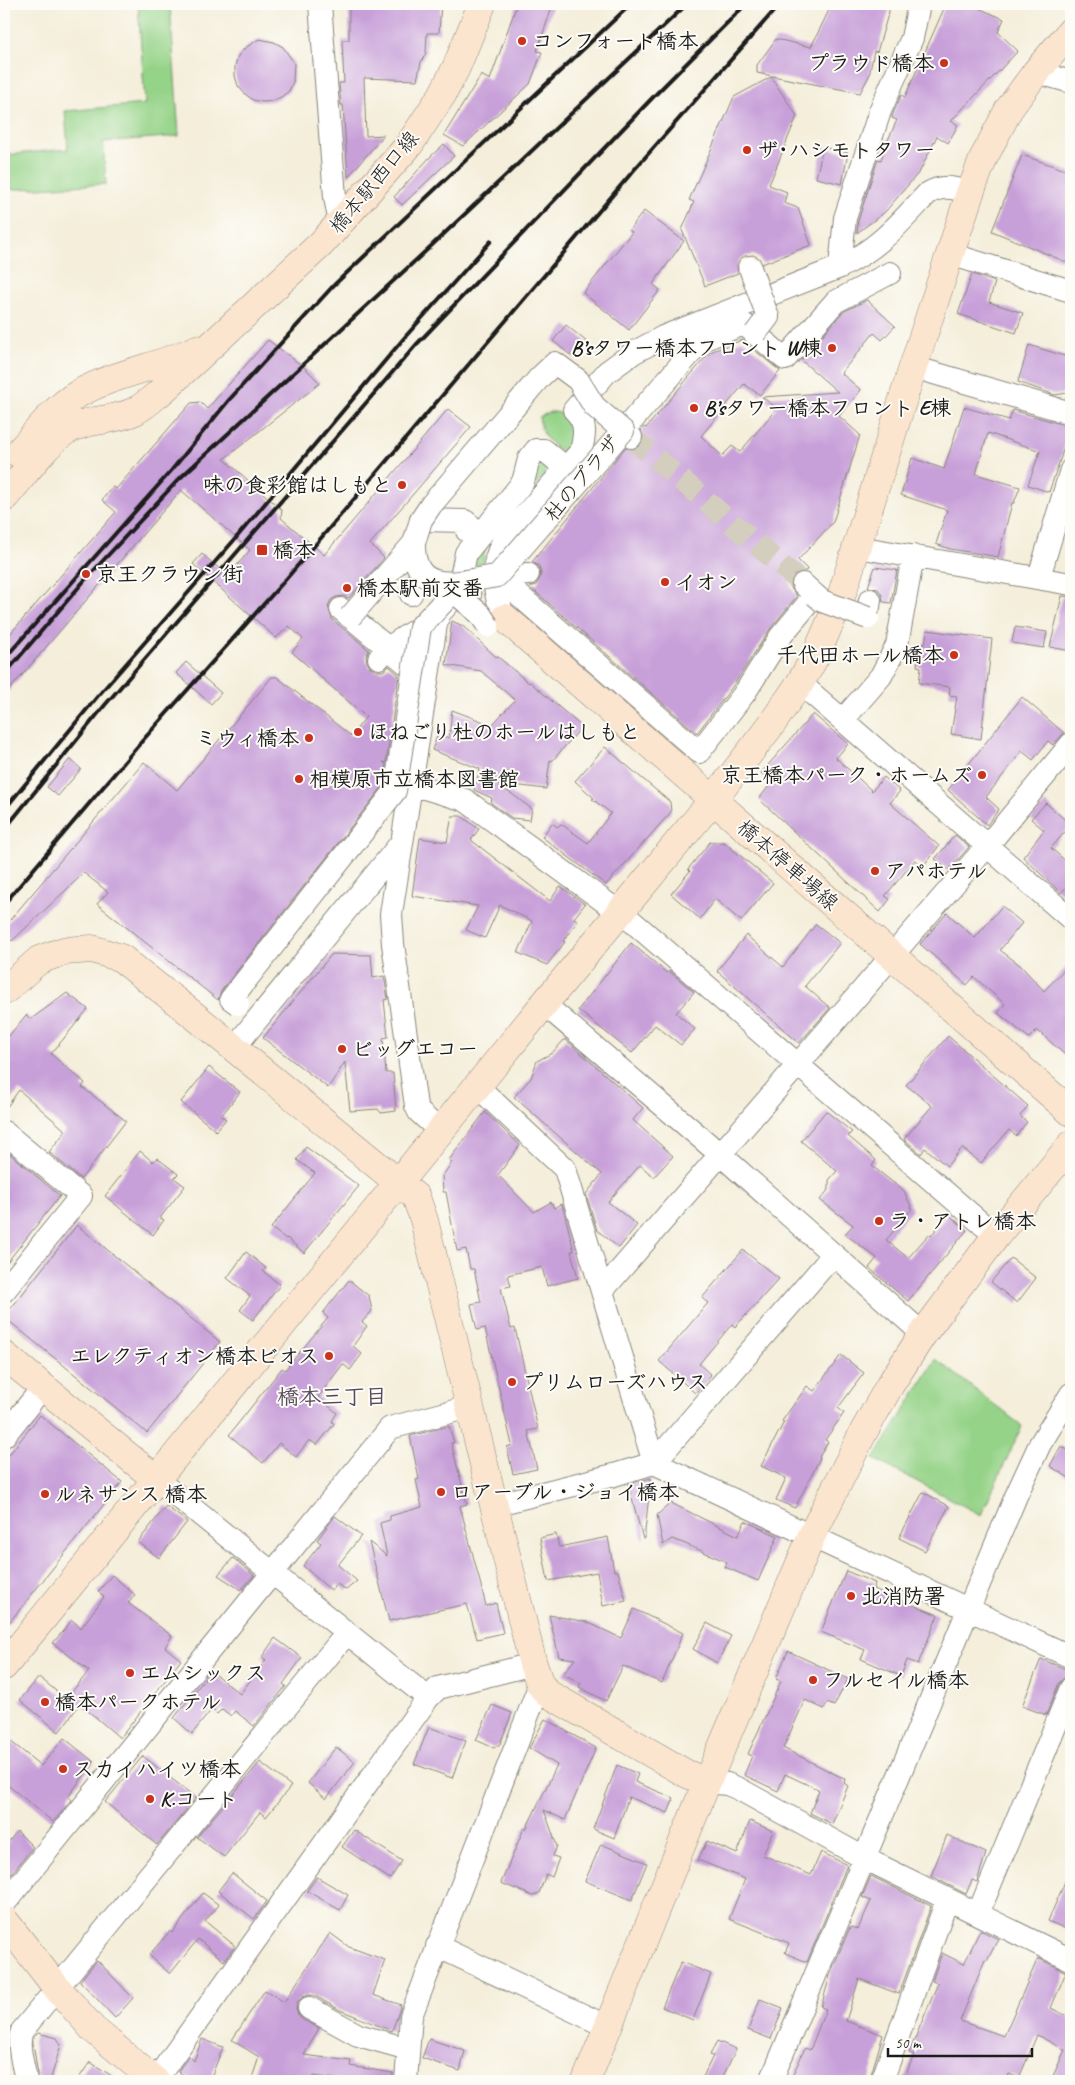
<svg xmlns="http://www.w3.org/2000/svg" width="1075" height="2085" viewBox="0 0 1075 2085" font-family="Caveat,'Klee One',sans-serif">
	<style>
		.green { fill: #95d388; stroke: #587852 }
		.building { fill: #c8a0d9 }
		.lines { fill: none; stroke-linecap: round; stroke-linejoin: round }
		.street-tunnel { stroke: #d4cebe; stroke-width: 22; stroke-dasharray: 22 11; stroke-linecap: butt }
		.street-casing { stroke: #88857b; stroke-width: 24 }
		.secondary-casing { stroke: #88857b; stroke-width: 29 }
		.street { stroke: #fff; stroke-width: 22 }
		.secondary { stroke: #fce5cf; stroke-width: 28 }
		.rail { stroke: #1c1c1c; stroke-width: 4 }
		.street-bridge-casing { stroke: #88857b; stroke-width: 24; stroke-linecap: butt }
		.street-bridge { stroke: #fff; stroke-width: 22 }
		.poi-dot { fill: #c8321e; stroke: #fdfcf7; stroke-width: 2 }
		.labels { text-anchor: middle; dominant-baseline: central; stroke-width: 4; stroke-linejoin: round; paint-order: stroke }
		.poi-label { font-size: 21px; font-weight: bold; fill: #1c1c1c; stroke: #fdfcf7; text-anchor: start }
		.street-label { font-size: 21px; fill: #1c1c1c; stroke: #fdfcf7 }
		.neighbourhood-label { font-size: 22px; font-weight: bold; fill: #584a5e; stroke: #fdfcf7 }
	</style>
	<rect width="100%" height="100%" fill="#fdfcf7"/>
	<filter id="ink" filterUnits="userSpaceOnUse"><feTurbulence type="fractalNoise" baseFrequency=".02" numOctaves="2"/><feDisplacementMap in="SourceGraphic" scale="10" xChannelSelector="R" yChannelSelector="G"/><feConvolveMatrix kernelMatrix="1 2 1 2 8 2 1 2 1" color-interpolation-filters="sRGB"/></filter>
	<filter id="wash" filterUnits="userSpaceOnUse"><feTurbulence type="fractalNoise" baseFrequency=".0096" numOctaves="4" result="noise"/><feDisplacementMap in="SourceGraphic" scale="20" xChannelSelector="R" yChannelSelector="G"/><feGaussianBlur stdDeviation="1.12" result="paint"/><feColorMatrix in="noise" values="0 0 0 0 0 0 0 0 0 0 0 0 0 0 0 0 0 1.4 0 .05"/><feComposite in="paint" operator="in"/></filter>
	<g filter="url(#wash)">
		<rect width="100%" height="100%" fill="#f4eeda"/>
		<path class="green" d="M138 4H170L179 136 103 142 106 184 4 190V155L68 149 65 111 145 104Z
			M550 412C567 411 570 422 576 435L566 454C550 444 541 437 539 417Z
			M541 459 551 464 548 470 486 543 483 563 470 566Z
			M936 1359 1022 1426 981 1515 874 1459Z"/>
		<g id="blocks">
			<path class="building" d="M349 4H441L439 33H427L426 53 421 62 417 80 364 78 366 136 384 135 348 177 343 105H341L339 83H344L342 40H349Z
				M517 4H553L537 51 542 52 530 84 463 146 444 135 481 75 490 80Z
				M841 4H891L877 52 874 51 869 76 860 93 757 73V65L776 39 811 47 830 8 839 10Z
				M946 4H969L1004 19 998 32 1018 51 951 121 958 125 948 143 937 136 920 171 885 212 857 233 858 221 878 159 881 160 888 140 897 120 892 118V116L901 95 905 97Z
				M259 39 274 42 283 47 294 63 293 82 289 91 281 97 272 101 263 102 253 100 245 94 238 86 235 76V66L238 56 245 48Z
				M771 77 797 116 769 185 787 192 784 203 798 208 811 245 762 264 759 258 753 255 745 256 740 259 737 265 738 273 705 286 682 230 694 202 689 200 734 97Z
				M444 144 454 156 402 205 394 197 430 157Z
				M823 147 848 153 842 184 816 178Z
				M1022 155 1071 172V264L992 231Z
				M644 211 684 241 653 284 660 290 629 330 583 293 632 232 629 230Z
				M972 274 995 282 989 302 1023 313 1016 333 958 314Z
				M867 300 895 326 882 340 874 333 841 373 861 390 839 416 860 435 833 522 798 560 807 569 806 571H800L794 575 790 581 791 588 797 596 770 629 733 686 697 733 530 587 536 585 539 580 541 574 539 566 532 562 625 448 636 449 641 445 644 438 641 430 644 427 646 428 710 352 742 340 780 371 760 395 744 384 701 436 722 456 732 446 740 452 777 408 762 397 838 392 801 360 843 312Z
				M566 325 587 342 574 358 553 341Z
				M268 340 305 368 320 383 224 459 282 510 281 518 324 555 448 409 471 427 370 544 384 558 349 598 343 596 336 597 331 600 328 606 332 619 369 650 366 656 367 662 370 667 376 671H383L389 666 399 675 386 763 383 762 386 764 383 786 221 991 218 1000 97 904 108 892 84 873 12 941 4 934V927L144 762 177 790 272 677H277L351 736 366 717 292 652 303 639 289 626 276 638 193 564 202 554 228 576 250 550 181 490 4 696V641L116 512 102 500 112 487 116 489 191 403 200 402 207 409Z
				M1029 345 1071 358V389L1067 393 1055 395 1018 382Z
				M964 407 1009 420 1013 410 1071 427 1049 492 1028 485 1040 451 988 433 976 474 1020 487 1014 503H1012L998 557 950 549 936 544 947 510 901 495 912 458 944 469Z
				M875 567 897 570 891 603 883 602 882 595 878 589 868 587Z
				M1062 596 1071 597V651L1050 647Z
				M452 621 463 626 496 657 497 656 529 683 530 682 582 727 552 761 550 760 546 789 497 783 532 809 530 820 512 818 491 803 492 798 474 790 480 769 432 750 438 734 449 738 452 710 492 725 515 700 481 671 446 665Z
				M1015 627 1047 632 1044 648 1012 643Z
				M927 630 992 639 981 739 951 734 957 696 949 695 950 687 919 683 921 667 917 666 920 644H925Z
				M186 662 221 693 211 704 176 673Z
				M1022 697 1064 733 1053 745 1048 741 1033 760 1022 751 986 797 999 809 987 825 948 790Z
				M813 714 848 744 836 758 872 791 884 777 900 791 890 803 939 846 923 866 915 860 885 896 890 899 880 912 759 799 772 782 761 773Z
				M605 747 670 802 671 812 606 885 542 837 552 823 557 827 561 824 588 843 611 813 592 799 594 798 575 781Z
				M70 759 81 769 58 796 47 787Z
				M1046 803 1071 825 1051 848 1071 866V882L1061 893 1023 857 1044 830 1031 819Z
				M452 816H461L479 829 471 840 550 901 560 886 585 904 574 918 578 921 563 941 565 942 547 965 518 953 532 921 500 905 485 938 466 930 478 906 412 896 420 838 447 842Z
				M955 835 969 847 949 870 935 859Z
				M710 842H724L773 883 741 921 715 899 700 919 671 894 690 871 688 869Z
				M1002 906 1022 923 1000 950 1020 965 1044 991 1071 962V1060L1037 1030 1029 1038 998 1013 1005 1004 974 977 967 985 920 944 947 913 975 938Z
				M816 924 840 943 805 986 830 1008 799 1043 717 971 746 935 783 967Z
				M631 943 667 973 669 971 694 992 676 1013 695 1029 681 1045 655 1025 632 1053 578 1010Z
				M332 954 371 955 373 978 384 976 388 999 384 1000 388 1037 383 1038 386 1073H393L396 1111 381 1113 378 1109 350 1111 345 1062 328 1088 263 1038Z
				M67 993 88 1009 51 1054 85 1083 82 1087 126 1121 81 1179 49 1152 66 1131 19 1090 4 1111V1042L26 1015 31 1019Z
				M948 1036 1028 1106 1020 1116 1027 1122 1016 1136 1009 1130 981 1163 962 1148 947 1166 925 1148 921 1154 904 1139 932 1106 906 1085Z
				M565 1039 643 1108 633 1120 673 1156 654 1177 640 1165 608 1202 637 1225 619 1248 597 1230 586 1194 602 1174 514 1097 531 1078 537 1061 552 1053Z
				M209 1067 240 1092 221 1116 226 1119 216 1131 181 1102Z
				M826 1111 852 1132 848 1136 876 1160 872 1166 904 1191 912 1209 886 1240 908 1258 929 1234 931 1236 948 1214 967 1230 908 1301 869 1268 877 1258 845 1234 853 1225 820 1200 829 1189V1180L837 1171 801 1141Z
				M485 1112 520 1145 498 1175 534 1212 551 1202 554 1208 562 1204 574 1251H571L578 1278 547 1286 542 1267 508 1275 511 1286 501 1288 511 1329 515 1328 538 1429 528 1431 537 1469 513 1474 507 1447 512 1445 485 1328 477 1330 471 1304 481 1302 474 1269H470L466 1249 457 1251 446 1192H443L442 1177 452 1162 449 1160Z
				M306 1147 359 1186 304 1253 287 1238 286 1239 271 1228 315 1173 297 1160Z
				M4 1149 60 1196 4 1266Z
				M140 1151 153 1162 157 1158 178 1174 174 1178 185 1186 160 1218 164 1220 153 1235 105 1196Z
				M77 1225 220 1342 147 1433 4 1317Z
				M743 1250 779 1279 735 1327 732 1324 699 1364 711 1375 695 1393 659 1361 708 1303 702 1298Z
				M246 1252 266 1268 263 1271 280 1285 253 1320 240 1310 250 1296 227 1278Z
				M1011 1258 1036 1278 1017 1303 991 1282Z
				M349 1280 369 1296 372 1311 362 1322 367 1326 353 1346 362 1354 350 1370 343 1364 318 1397 337 1413 332 1421 334 1424 317 1445 309 1440 296 1457 279 1443 263 1463 229 1435 282 1368 285 1370 328 1318 323 1313Z
				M841 1355 864 1373 838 1408 844 1413 825 1440 828 1442 819 1457 820 1458 795 1508 776 1500 786 1478 761 1466 784 1422 782 1421 807 1386 814 1391Z
				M40 1415 122 1482 4 1629V1461Z
				M449 1426 454 1443H451L467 1504 460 1506 480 1582 486 1606 496 1603 503 1633 477 1639 467 1604 389 1621 369 1542 387 1556 380 1523 390 1520V1516L422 1507 416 1480 419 1479 410 1436Z
				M1061 1446 1071 1452V1479L1050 1466Z
				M651 1478 644 1539H643L628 1484Z
				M923 1492 949 1506 925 1551 899 1538Z
				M671 1503 738 1536 745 1521 778 1536 758 1581 725 1567 727 1562 683 1543 672 1539 663 1545 657 1515Z
				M166 1506 187 1522 159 1558 138 1542Z
				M335 1516 361 1536 338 1565 357 1581 346 1590 337 1584 332 1591 303 1566 321 1543 317 1540Z
				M556 1534 559 1547 608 1537 614 1571H618L626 1601 603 1606 597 1572 548 1581 540 1538Z
				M233 1558 254 1575 241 1590 218 1575Z
				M846 1571 875 1583 873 1589 938 1615 918 1664 907 1660 901 1676 861 1659 865 1650 821 1632Z
				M112 1575 135 1595 128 1603 172 1636 165 1647 181 1660 120 1738 80 1704 59 1732 20 1700 39 1677 66 1699 89 1671 53 1643 72 1620 81 1628 104 1597 98 1592Z
				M634 1609 683 1633 662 1683 623 1666 606 1701 579 1687 581 1683 563 1674 575 1659 559 1657 549 1615 587 1622 621 1638Z
				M707 1623 731 1636 717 1663 693 1649Z
				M275 1638 302 1658 283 1684 286 1686 254 1726 235 1711 231 1716 222 1709 217 1714 212 1709 192 1734 174 1718 211 1671 240 1694 266 1660 262 1657Z
				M788 1651 848 1679 834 1706 827 1703 824 1709 805 1700 783 1748 845 1779 844 1783 848 1786 832 1824 810 1813 819 1790 785 1774 778 1791 744 1775 752 1756 748 1754 781 1681 776 1679Z
				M1041 1659 1068 1670 1065 1677 1059 1683 1046 1715 1022 1706Z
				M492 1705 512 1713 500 1744 494 1748 476 1740Z
				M545 1719 596 1748 565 1820 544 1810 557 1846 553 1856 559 1858 552 1877 546 1874 539 1893 533 1896 501 1883 524 1828 526 1829 557 1765 529 1748Z
				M429 1727 466 1741 452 1778 414 1764Z
				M4 1736 41 1766 64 1738 94 1762 68 1797 72 1800 53 1822 4 1782Z
				M336 1747 355 1762 326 1799 308 1783Z
				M143 1756 196 1798 157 1845 105 1802Z
				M260 1762 291 1786 266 1817 260 1812 224 1857 197 1837Z
				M617 1765 638 1774 635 1782 674 1798 668 1813 629 1797 614 1838 593 1829Z
				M750 1821 773 1831 763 1855 811 1875 821 1852 847 1865 807 1962 785 1953 789 1943 729 1919 745 1879 698 1860 707 1841 737 1854Z
				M354 1830 402 1861 390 1879 342 1847Z
				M17 1831 33 1847 4 1883V1848Z
				M947 1835 986 1853 977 1882 972 1880 966 1894 931 1876Z
				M601 1844 647 1863 632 1900 585 1881Z
				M1071 1868V1931L1048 1921Z
				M232 1873 267 1901 254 1919 218 1891Z
				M871 1876 931 1906 899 1994 859 1979 846 2021 883 2035 869 2081H790L805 2048 810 2050 826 2009 821 2007 831 1972 850 1927 858 1929 871 1901 862 1897Z
				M317 1877 348 1895 340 1910 307 1891Z
				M203 1893 219 1905 205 1921 235 1946 224 1961 198 1939 170 1974 149 1955 170 1931 172 1933Z
				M980 1930 998 1939 987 1961 985 1960 960 2021 1004 2036 1038 1958 1066 1972 1051 2008 1071 2018V2081H1064L1053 2076 1065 2050 1037 2035 1019 2078 1009 2074 1006 2081H903L914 2055 909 2053 938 1983 932 1981 942 1953 964 1964Z
				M330 1933 349 1947 385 1960 373 1995 401 2005 392 2031 340 2010 315 1996 309 1995 303 1997 297 2002 296 2009 298 2014 303 2020 319 2028 304 2055 351 2061 350 2066 393 2073 392 2081H352L314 2076 313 2081H251L259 2057 232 2040 265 1990 284 2002Z
				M97 1960 133 1998 115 2018 80 1981Z
				M681 1962 711 1974 693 2020 662 2007Z
				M760 1999 783 2008 771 2039 748 2030Z
				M38 2033 57 2038 61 2045 50 2081H39L33 2043 34 2037Z
				M202 2039 223 2047 211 2077 207 2081H191L178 2071 189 2056 194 2061Z
				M429 2039 465 2051 460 2071 422 2058Z
				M717 2041 736 2049 721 2081H701L713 2056 710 2055Z
				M90 2062 120 2081H77Z"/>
		</g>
	</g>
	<g filter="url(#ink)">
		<use href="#blocks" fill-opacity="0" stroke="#88857b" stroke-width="1"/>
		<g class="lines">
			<path class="street-tunnel" d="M631 437 803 584"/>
			<g class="street-casing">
				<path id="street" d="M320 4 335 197 340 224
					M1036 72 1071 82
					M950 254 1071 291
					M840 267 845 218 880 111 912 38 919 4
					M913 367 1071 413
					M631 437 623 431 702 340 744 324 785 359 835 302 890 273
					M421 520 465 521 471 526 467 531
					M858 547 1071 584
					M528 574 497 576 699 752 744 694 780 637 815 595 803 584
					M1039 577 1071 470
					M411 594 421 574
					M470 596 462 589V572L466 553 523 482 529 459 536 450H544L566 468
					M869 607 870 600
					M341 609 413 669
					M505 618C492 592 489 566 504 539L581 451C585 435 587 422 574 410L607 372 633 353 663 337 840 267C879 248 898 225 927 194 943 184 954 188 970 193
					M379 658 388 648 420 627
					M800 683 1071 919
					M843 720 881 676 897 645 913 556
					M411 784 465 800 634 923 996 1236
					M544 1004 721 1155 923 1334
					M234 1048 401 843
					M477 1086 565 1169 654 1463 1071 1657
					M440 1131 419 1112 416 1106 393 944 391 914 436 624 439 614 450 602
					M4 1132 81 1196 4 1291
					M602 1291 987 846 1071 744
					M4 1436 43 1387
					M156 1479 428 1698
					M494 1505 614 1475 654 1463 833 1255
					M707 1782 727 1784 739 1789 864 1858 1071 1960
					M4 1904 390 1428 469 1407
					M978 1914 1071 1688
					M437 1946 608 2027
					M309 2008 358 2035 408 2049
					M26 2081C24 2066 16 2046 22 2031L347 1633
					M155 2081 428 1698 438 1688 533 1664
					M406 2081 411 2016 540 1684
					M771 2081 1016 1496 1040 1444 1071 1394
					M882 2081 947 1900"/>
			</g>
			<g class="secondary-casing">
				<path id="secondary" d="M18 453C36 433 54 408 78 394 115 373 159 367 197 349
					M4 498C21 479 45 444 66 431 87 418 113 422 135 411 145 406 154 397 163 390L321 244 409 145 442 95 456 68 482 4
					M505 618 1071 1112
					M4 991 39 960 64 951 92 949 121 958 196 1017 416 1197 424 1220 533 1664 540 1684 547 1693 687 1774 707 1782
					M4 1355 156 1479
					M4 1666 544 1004 713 800 771 725 800 683 815 657 840 600 913 367 970 193 984 157 1009 109 1036 72 1071 31
					M4 1920 57 1988 93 2029 155 2081
					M586 2081 707 1782 812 1535 864 1431 890 1385 923 1334 996 1236 1071 1145"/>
			</g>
			<use href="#street" class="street"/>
			<use href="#secondary" class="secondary"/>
			<path class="rail" d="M4 659 171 471 229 400 334 285 631 4
				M4 675 84 581 179 479 429 248 687 4
				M4 810 97 697 236 538 405 337 491 241
				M4 830 105 705 416 345 657 93 746 4
				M4 904 143 740 287 578 634 170 780 4"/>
			<g class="street-bridge-casing">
				<path id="street-bridge" d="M750 268 768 317 755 334
					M453 591 480 614 488 626
					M815 595 822 601 868 618
					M350 617 414 543 421 520 431 505 540 377 555 363 578 380 594 406 623 431 497 576C460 581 413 598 414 543
					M238 1004 231 999 395 791 420 627 463 581"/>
			</g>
			<use href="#street-bridge" class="street-bridge"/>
		</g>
	</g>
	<g class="poi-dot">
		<circle cx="522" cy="41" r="5"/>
		<circle cx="944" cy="63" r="5"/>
		<circle cx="747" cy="150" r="5"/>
		<circle cx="832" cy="348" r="5"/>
		<circle cx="694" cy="408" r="5"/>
		<circle cx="402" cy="485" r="5"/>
		<rect x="256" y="544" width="12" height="12" rx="2.5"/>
		<circle cx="86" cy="574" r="5"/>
		<circle cx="665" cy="582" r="5"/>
		<circle cx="347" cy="588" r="5"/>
		<circle cx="954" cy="655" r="5"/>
		<circle cx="358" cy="732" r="5"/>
		<circle cx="309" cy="738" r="5"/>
		<circle cx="982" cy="775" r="5"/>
		<circle cx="299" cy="779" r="5"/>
		<circle cx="875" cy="871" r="5"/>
		<circle cx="342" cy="1049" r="5"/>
		<circle cx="879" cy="1221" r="5"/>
		<circle cx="329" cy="1356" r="5"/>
		<circle cx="512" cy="1382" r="5"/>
		<circle cx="441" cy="1492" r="5"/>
		<circle cx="45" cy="1494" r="5"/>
		<circle cx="851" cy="1596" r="5"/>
		<circle cx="130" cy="1673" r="5"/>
		<circle cx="813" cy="1680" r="5"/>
		<circle cx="45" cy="1702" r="5"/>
		<circle cx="63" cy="1769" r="5"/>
		<circle cx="150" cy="1799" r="5"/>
	</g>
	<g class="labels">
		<g class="poi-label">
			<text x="532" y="41">コンフォート橋本</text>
			<text x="934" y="63" text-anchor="end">プラウド橋本</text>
			<text x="757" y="150">ザ･ハシモトタワー</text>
			<text x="822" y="348" text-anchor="end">B’sタワー橋本フロント W棟</text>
			<text x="704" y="408">B’sタワー橋本フロント E棟</text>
			<text x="392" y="485" text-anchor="end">味の食彩館はしもと</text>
			<text x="273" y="550">橋本</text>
			<text x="96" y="574">京王クラウン街</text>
			<text x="675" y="582">イオン</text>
			<text x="357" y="588">橋本駅前交番</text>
			<text x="944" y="655" text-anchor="end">千代田ホール橋本</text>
			<text x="368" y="732">ほねごり杜のホールはしもと</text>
			<text x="299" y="738" text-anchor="end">ミウィ橋本</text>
			<text x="972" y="775" text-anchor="end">京王橋本パーク・ホームズ</text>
			<text x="309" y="779">相模原市立橋本図書館</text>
			<text x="885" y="871">アパホテル</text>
			<text x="352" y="1049">ビッグエコー</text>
			<text x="889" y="1221">ラ・アトレ橋本</text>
			<text x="319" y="1356" text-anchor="end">エレクティオン橋本ビオス</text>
			<text x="522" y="1382">プリムローズハウス</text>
			<text x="451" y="1492">ロアーブル・ジョイ橋本</text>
			<text x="55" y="1494">ルネサンス 橋本</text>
			<text x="861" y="1596">北消防署</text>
			<text x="140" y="1673">エムシックス</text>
			<text x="823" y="1680">フルセイル橋本</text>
			<text x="55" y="1702">橋本パークホテル</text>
			<text x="73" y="1769">スカイハイツ橋本</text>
			<text x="160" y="1799">K.コート</text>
		</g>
		<g class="street-label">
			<text transform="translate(374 182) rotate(-50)">橋本駅西口線</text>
			<text transform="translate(582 478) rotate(-50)">杜のプラザ</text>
			<text transform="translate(788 865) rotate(41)">橋本停車場線</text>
		</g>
		<g class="neighbourhood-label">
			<text x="332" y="1397">橋本三丁目</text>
		</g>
	</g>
	<rect width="1075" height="2085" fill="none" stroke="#fdfcf7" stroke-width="20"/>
	<path d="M888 2048v8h144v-8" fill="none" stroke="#1c1c1c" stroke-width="2.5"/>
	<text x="895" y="2048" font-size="15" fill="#1c1c1c" stroke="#fdfcf7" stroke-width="4" paint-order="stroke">50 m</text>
</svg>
